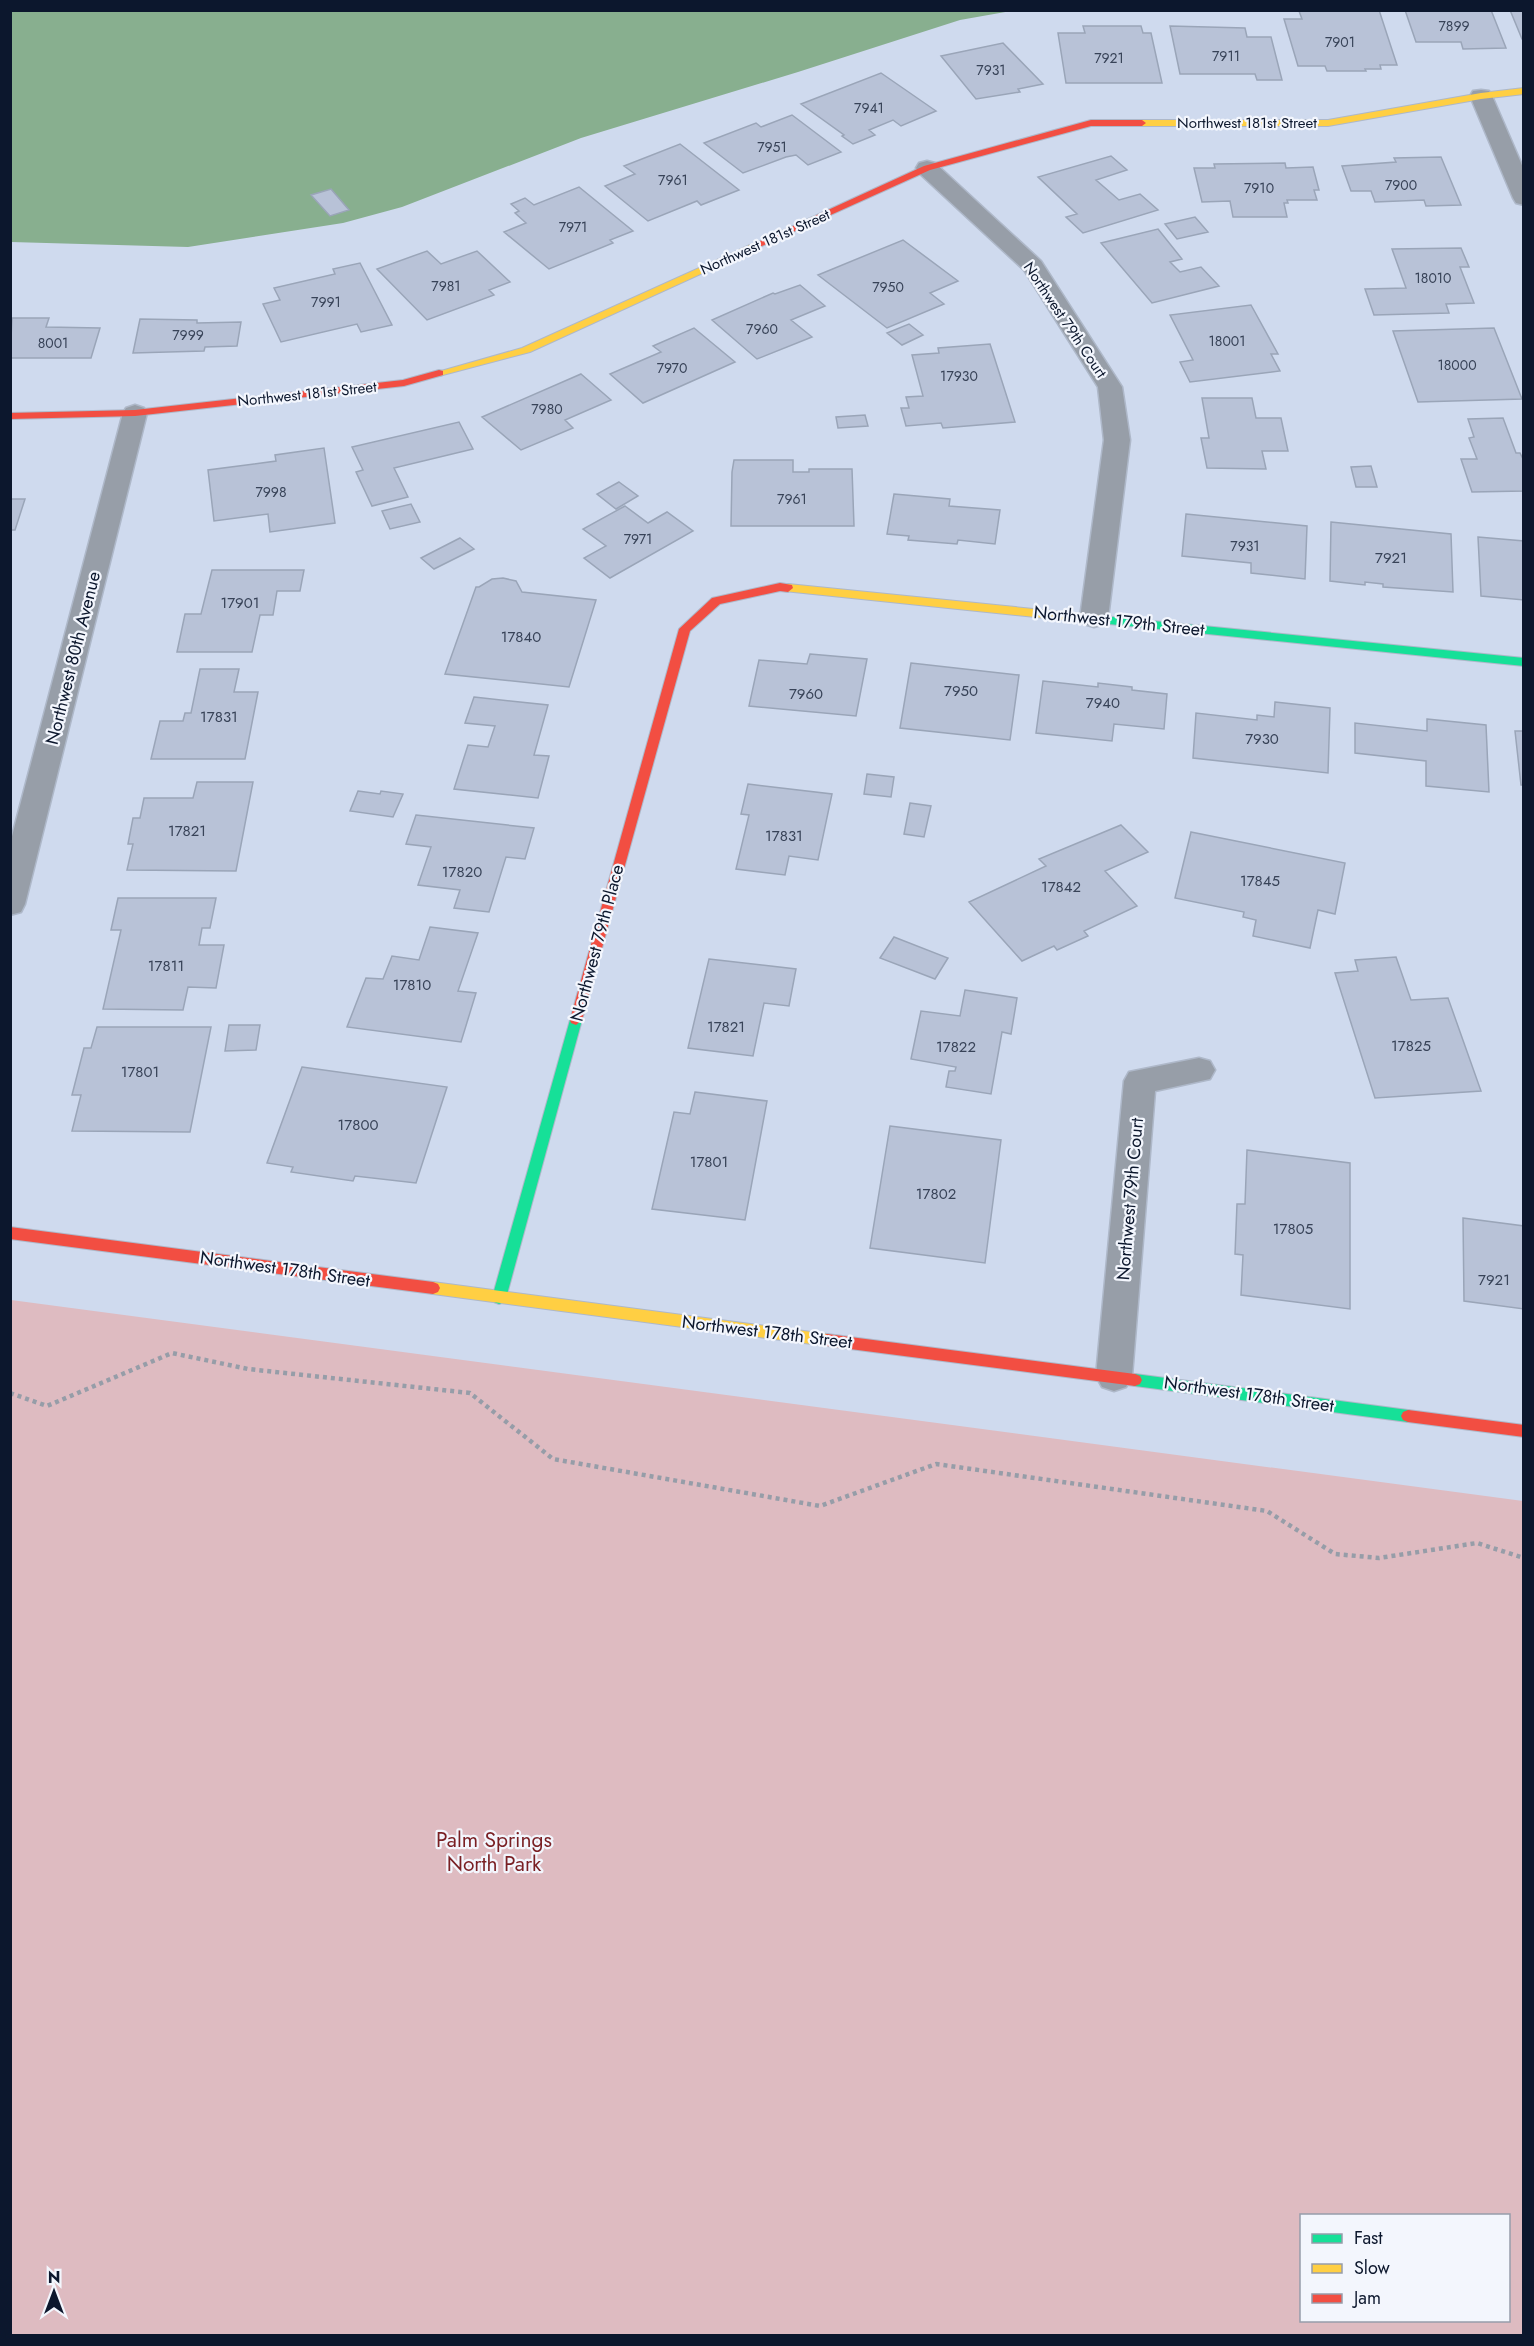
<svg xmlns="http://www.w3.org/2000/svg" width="1534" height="2346" viewBox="0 0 1534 2346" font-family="Jost,sans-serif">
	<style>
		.green { fill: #debbc1; fill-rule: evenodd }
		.water { fill: #88af8f }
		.building { fill: #b8c2d7; stroke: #9aa5b8; stroke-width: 1.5 }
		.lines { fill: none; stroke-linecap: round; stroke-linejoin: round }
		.street-casing { stroke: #aeb8c9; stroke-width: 3 }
		.fast-casing { stroke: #aeb8c9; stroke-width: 2 }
		.slow-casing { stroke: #aeb8c9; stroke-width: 2 }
		.jam-casing { stroke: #aeb8c9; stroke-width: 2 }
		.path { stroke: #969da8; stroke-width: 4.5; stroke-dasharray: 4 4; stroke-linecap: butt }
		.street { fill: #979ea8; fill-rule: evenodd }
		.fast { fill: #16e098; fill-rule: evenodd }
		.slow { fill: #ffcf43; fill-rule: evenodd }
		.jam { fill: #f24e42; fill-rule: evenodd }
		.labels { text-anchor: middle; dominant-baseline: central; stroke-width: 4.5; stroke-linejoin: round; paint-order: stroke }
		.far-number-label { font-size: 14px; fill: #384358 }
		.far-street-label { font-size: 15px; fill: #0c172d; stroke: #f3f6fd }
		.number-label { font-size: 15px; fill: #384358 }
		.street-label { font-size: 18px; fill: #0c172d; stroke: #f3f6fd }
		.near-park-label { font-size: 21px; fill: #791f23; stroke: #f3f6fd }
	</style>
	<rect width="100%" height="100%" fill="#cfdaee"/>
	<path class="green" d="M11 1300 1523 1501V2335H11ZM1302 2216H1508V2320H1302Z"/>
	<path class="water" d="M10 11H1011L960 20 798 72 581 138 402 207 343 223 188 247 11 242Z"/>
	<path class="building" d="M1379 10 1397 65H1380L1381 69H1365L1366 71H1327L1325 66H1298L1284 19H1302L1299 11Z
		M1405 10H1491L1506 48 1463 49 1461 42H1416Z
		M1510 10H1524V39H1522Z
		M1083 26H1141L1143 33H1151L1162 83H1066L1058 33H1085Z
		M1170 26 1245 28 1247 37H1271L1282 80H1257L1255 74H1180Z
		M1003 43 1043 84 1018 89 1020 92 976 99 941 56Z
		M881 73 936 111 901 126 893 120 869 130 875 135 853 144 842 136 844 135 801 104Z
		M792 115 841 152 808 165 796 155 786 157 743 173 704 143 756 123 761 127Z
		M680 144 739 190 701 205 697 201 648 221 605 186 635 174 624 166Z
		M1111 156 1127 170 1096 180 1119 200 1140 194 1158 210 1083 233 1066 217 1077 214 1038 177Z
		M1441 157 1461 205 1426 206 1424 200 1375 202 1371 191H1351L1342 166 1396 162 1394 158Z
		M1285 163 1286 168 1313 167 1319 190H1314L1317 200H1287L1288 203H1284L1287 217H1233L1230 201 1202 202 1194 168H1215L1214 164Z
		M579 187 633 231 610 240 613 243 549 269 504 232 526 223 515 213 519 211 511 204 525 198 534 205Z
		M331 189 349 210 330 216 311 195Z
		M1195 217 1208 232 1177 239 1165 224Z
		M1158 229 1182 259 1170 262 1180 272 1201 267 1219 286 1152 303 1101 243Z
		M903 240 958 281 930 293 944 304 887 328 818 275Z
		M1461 248 1469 267H1460L1474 303 1446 304 1449 313 1374 315 1365 289 1406 288 1392 249Z
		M427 251 441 264 477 251 510 282 489 290 494 295 427 320 377 269Z
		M360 263 392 325 361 332 357 324 281 342 263 304 280 300 274 288 335 274 333 269Z
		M800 285 825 306 791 320 812 337 757 359 712 320 773 293 775 294Z
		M1251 305 1278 354H1271L1280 371 1190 382 1180 362 1193 360 1170 315Z
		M12 318H49L46 327 100 328 91 358H10Z
		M140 319 197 320V323L241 322 237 346 205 347 204 351 133 353Z
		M909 324 923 335 902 345 887 333Z
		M694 328 735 362 643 403 610 374 661 352 653 346Z
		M1494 328 1522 399 1418 402 1393 331Z
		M990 344 1015 422 943 428 941 423 906 426 901 408H909L906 397 923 396 912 355 939 353 938 348Z
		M581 374 611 400 565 420 573 428 521 450 482 417Z
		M1202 398H1252L1256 418H1281L1288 451H1262L1266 469 1207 468 1201 438H1209Z
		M865 415 868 426 838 428 836 417Z
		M1503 418 1516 453H1520L1524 461V491L1472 492 1461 459H1477L1469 438 1474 437 1468 419Z
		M459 422 473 449 394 468 408 497 372 506 356 472 363 470 352 447Z
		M324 448 335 523 270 532 268 514 214 521 208 470 276 461 275 455Z
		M734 460H793V472H809V469H852L854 526H731L732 472Z
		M1371 466 1377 487H1356L1351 467Z
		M619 482 638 496 616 509 597 494Z
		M894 494 950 499 949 506 1000 510 995 544 958 540 957 544 908 540 909 536 887 534Z
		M10 499H25L15 530H10Z
		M411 504 420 522 390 529 382 511Z
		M625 506 648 523 667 512 693 531 610 578 584 558 606 546 583 529Z
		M1186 514 1307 526 1305 579 1251 573V563L1182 556Z
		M1331 522 1451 534 1453 592 1383 587V584L1365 582V585L1330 581Z
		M1478 537 1524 541V600L1481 596Z
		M460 538 474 549 434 569 421 558Z
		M212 570H304L300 591H277L273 615H260L252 652H177L185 614H201Z
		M503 578 516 581 522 592 596 600 569 687 445 674 476 587H479L492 579Z
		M810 654 867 659 856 716 749 706 759 660 807 664Z
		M911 663 1019 675 1010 740 900 728Z
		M200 669H239L234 692H258L245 759H151L160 721H183L185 713H191Z
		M1043 681 1098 687V683L1132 687V690L1167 694 1164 729 1114 724 1112 741 1036 733Z
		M474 697 548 705 534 755 549 756 538 798 454 789 468 745 488 747 495 726 465 723Z
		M1275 702 1330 708 1328 773 1193 758 1196 713 1257 720V715L1274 717Z
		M1427 719 1486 725 1489 792 1426 786V761L1355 753V723L1427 731Z
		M1515 731H1524V785H1521Z
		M867 774 894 777 891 797 864 794Z
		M197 782H253L236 871 127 870 133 844H128L133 818H140L144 798H193Z
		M748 784 832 794 818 860 789 856 785 875 736 869 749 815 741 814Z
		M358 791 380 794 381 791 403 794 393 817 350 811Z
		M910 803 931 806 924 837 904 834Z
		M416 815 534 828 525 859 506 857 489 912 454 908 460 890 418 885 431 847 406 844Z
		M1121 825 1148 852 1105 871 1137 906 1084 931 1088 936 1057 950 1054 946 1022 961 969 902 1046 866 1039 859Z
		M1191 832 1345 863 1335 914 1318 910 1310 948 1253 936 1256 920 1243 917 1244 912 1175 898Z
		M118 898H216L210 928H202L199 945H224L216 988 188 987 183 1010 103 1009 121 930H111Z
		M430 927 478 933 458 991 476 993 461 1042 347 1027 366 978 383 979 392 956 419 960Z
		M894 937 948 958 935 979 880 958Z
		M1396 957 1411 1000 1448 998 1481 1091 1375 1098 1335 973 1358 971 1355 960Z
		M709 959 796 969 789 1006 764 1003 753 1056 688 1048Z
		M965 990 1017 998 1011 1034 1002 1032 991 1094 946 1087 949 1071H955L956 1067 911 1059 921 1011 960 1016Z
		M229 1025H260L256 1050 225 1051Z
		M97 1027H211L190 1132 72 1131 81 1095H72L84 1048H91Z
		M302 1067 447 1087 416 1183 355 1176 353 1181 291 1172 293 1167 267 1163Z
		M695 1092 767 1101 745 1220 652 1209 674 1112 690 1114Z
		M890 1126 1001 1140 985 1263 870 1248Z
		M1247 1150 1350 1163V1309L1241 1295 1243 1255 1235 1254 1237 1204H1245Z
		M1463 1218 1524 1226V1309L1464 1301Z"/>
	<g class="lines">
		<g class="street-casing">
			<path id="street" d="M1481 90 1489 91 1492 96 1524 170V205L1516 203 1513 198 1470 96 1473 91Z
				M927 161 935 163 1041 261 1122 387 1130 440 1108 618 1104 624 1094 627 1084 624 1080 618 1104 440 1098 387 1024 270 919 173 916 168 919 163Z
				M135 405 144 408 147 413 25 904 21 912 10 915V844L123 413 126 408Z
				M1199 1058 1210 1061 1215 1070 1210 1079 1155 1091 1132 1376 1126 1387 1114 1391 1102 1387 1096 1376 1124 1081 1129 1072Z"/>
		</g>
		<g class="fast-casing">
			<path id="fast" d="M1103 616 1524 658V666L1099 623 1097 620Z
				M576 1015 582 1020 506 1298 504 1302 499 1304 494 1302 492 1298 570 1020Z
				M1135 1374 1408 1410 1413 1412 1415 1416 1413 1420 1408 1422 1135 1386 1130 1384 1128 1380 1130 1376Z"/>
		</g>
		<g class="slow-casing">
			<path id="slow" d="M1524 88V94L1481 99 1328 126H1142L1138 123 1142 120H1328L1481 93Z
				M750 245 755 248 753 250 530 352 439 376 434 373 522 348Z
				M788 584 1103 616 1109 620 1103 624 784 591 783 588Z
				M433 1282 827 1334 832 1336 834 1340 832 1344 827 1346 433 1294 428 1292 426 1288 428 1284Z"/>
		</g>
		<g class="jam-casing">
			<path id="jam" d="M1091 120H1142L1146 123 1142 126H1091L930 170 753 250 745 248 924 166Z
				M439 370 443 371V375L404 386 135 416 10 419V413L135 410 403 380Z
				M780 583 792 585 793 588 788 592 780 591 720 604 690 631 582 1020 576 1025 571 1023 570 1020 679 629 712 598Z
				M10 1227 433 1282 438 1284 440 1288 438 1292 433 1294 10 1239Z
				M827 1334 1135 1374 1140 1376 1142 1380 1140 1384 1135 1386 827 1346 822 1344 820 1340 822 1336Z
				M1408 1410 1524 1425V1437L1408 1422 1403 1420 1401 1416 1403 1412Z"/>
		</g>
		<path class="path" d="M10 1393 47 1406 172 1353 248 1369 470 1393 553 1459 820 1506 936 1464 1267 1511 1335 1554 1379 1558 1477 1543 1524 1558"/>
		<use href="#street" class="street"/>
		<use href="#fast" class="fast"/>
		<use href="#slow" class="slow"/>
		<use href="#jam" class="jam"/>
	</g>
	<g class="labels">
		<g class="far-number-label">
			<text x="1454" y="26">7899</text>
			<text x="1340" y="42">7901</text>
			<text x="1226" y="56">7911</text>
			<text x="1109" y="58">7921</text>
			<text x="991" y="70">7931</text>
			<text x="869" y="108">7941</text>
			<text x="772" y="147">7951</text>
			<text x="673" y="180">7961</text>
			<text x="1401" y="185">7900</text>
			<text x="1259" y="188">7910</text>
			<text x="573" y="227">7971</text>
			<text x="1433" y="278">18010</text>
			<text x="446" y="286">7981</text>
			<text x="888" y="287">7950</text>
			<text x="326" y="302">7991</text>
			<text x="762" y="329">7960</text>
			<text x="188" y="335">7999</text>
			<text x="1227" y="341">18001</text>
			<text x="53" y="343">8001</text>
			<text x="1457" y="365">18000</text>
			<text x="672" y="368">7970</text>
			<text x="959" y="376">17930</text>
			<text x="547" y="409">7980</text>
			<text x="271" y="492">7998</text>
			<text x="792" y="499">7961</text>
			<text x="638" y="539">7971</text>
			<text x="1245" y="546">7931</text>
		</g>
		<g class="far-street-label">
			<text x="1247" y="123">Northwest 181st Street</text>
			<text transform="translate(765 242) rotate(-24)">Northwest 181st Street</text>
			<text transform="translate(1065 320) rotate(56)">Northwest 79th Court</text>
			<text transform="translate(307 394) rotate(-6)">Northwest 181st Street</text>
		</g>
		<g class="number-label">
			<text x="1391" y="558">7921</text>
			<text x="240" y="603">17901</text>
			<text x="521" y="637">17840</text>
			<text x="961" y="691">7950</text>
			<text x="806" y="694">7960</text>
			<text x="1103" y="703">7940</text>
			<text x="219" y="717">17831</text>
			<text x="1262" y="739">7930</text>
			<text x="187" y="831">17821</text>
			<text x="784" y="836">17831</text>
			<text x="462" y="872">17820</text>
			<text x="1260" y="881">17845</text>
			<text x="1061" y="887">17842</text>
			<text x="166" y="966">17811</text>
			<text x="412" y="985">17810</text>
			<text x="726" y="1027">17821</text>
			<text x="1411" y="1046">17825</text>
			<text x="956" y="1047">17822</text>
			<text x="140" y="1072">17801</text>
			<text x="358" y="1125">17800</text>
			<text x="709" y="1162">17801</text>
			<text x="936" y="1194">17802</text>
			<text x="1293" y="1229">17805</text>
			<text x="1494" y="1280">7921</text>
		</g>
		<g class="street-label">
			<text transform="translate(1119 621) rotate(6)">Northwest 179th Street</text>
			<text transform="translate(73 658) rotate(-76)">Northwest 80th Avenue</text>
			<text transform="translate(597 943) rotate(-75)">Northwest 79th Place</text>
			<text transform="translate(1130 1199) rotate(-85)">Northwest 79th Court</text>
			<text transform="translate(285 1269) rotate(8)">Northwest 178th Street</text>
			<text transform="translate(767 1332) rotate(7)">Northwest 178th Street</text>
			<text transform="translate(1249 1394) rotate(8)">Northwest 178th Street</text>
		</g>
		<g class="near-park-label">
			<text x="494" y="1840">Palm Springs<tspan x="494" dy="24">North Park</tspan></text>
		</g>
	</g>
	<rect width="1534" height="2346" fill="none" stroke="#0c172d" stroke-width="24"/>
	<rect x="1300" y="2214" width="210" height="108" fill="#f3f6fd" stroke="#979daa" stroke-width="1.5"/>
	<rect x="1312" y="2234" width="30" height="9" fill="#16e098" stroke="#979daa" stroke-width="1.5"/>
	<text x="1354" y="2244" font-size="18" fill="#0c172d">Fast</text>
	<rect x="1312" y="2264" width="30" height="9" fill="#ffcf43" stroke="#979daa" stroke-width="1.5"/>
	<text x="1354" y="2274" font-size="18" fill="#0c172d">Slow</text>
	<rect x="1312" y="2294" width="30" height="9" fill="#f24e42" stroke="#979daa" stroke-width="1.5"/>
	<text x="1354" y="2304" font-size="18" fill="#0c172d">Jam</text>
	<g transform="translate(54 2292)" stroke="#f3f6fd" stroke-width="4.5" paint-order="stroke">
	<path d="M0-4.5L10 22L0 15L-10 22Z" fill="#0c172d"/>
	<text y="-9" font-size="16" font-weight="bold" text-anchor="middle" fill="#0c172d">N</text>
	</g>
</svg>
